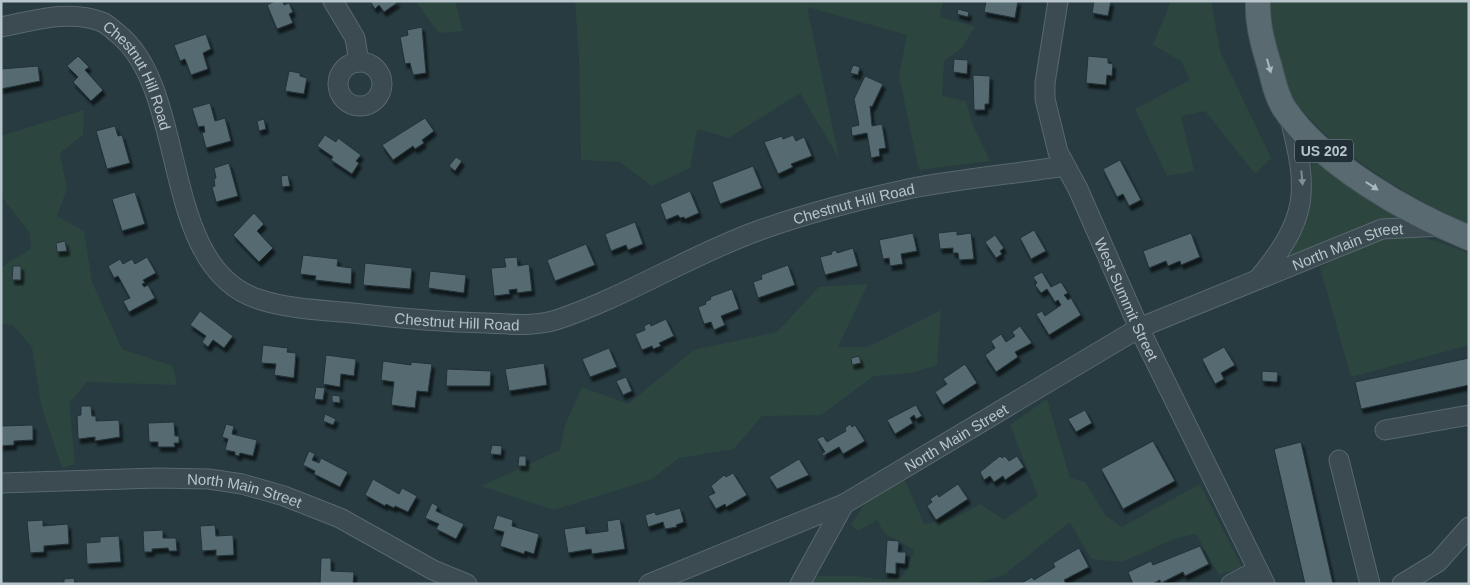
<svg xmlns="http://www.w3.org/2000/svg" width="1470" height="585" viewBox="0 0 1470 585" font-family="Arial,sans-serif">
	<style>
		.green { fill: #2c463f }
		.building { fill: #556a71; stroke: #223238; filter: url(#shadow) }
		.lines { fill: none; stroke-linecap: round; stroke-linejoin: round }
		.minor-casing { stroke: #59686e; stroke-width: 21 }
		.major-casing { stroke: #48575d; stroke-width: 26 }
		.minor { stroke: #3b4b51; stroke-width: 19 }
		.major { stroke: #596b71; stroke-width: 24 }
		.oneway { fill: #aab8be }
		.oneway2 { fill: #808e94 }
		.labels { text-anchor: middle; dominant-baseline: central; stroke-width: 4; stroke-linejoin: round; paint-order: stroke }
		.shield { fill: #203036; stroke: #8a989e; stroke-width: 1 }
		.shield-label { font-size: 14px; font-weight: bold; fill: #b8c5cb }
		.street-label { font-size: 15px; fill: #b8c5cb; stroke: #203036 }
	</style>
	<defs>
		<filter id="shadow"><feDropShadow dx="2.5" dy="4.5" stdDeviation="1" flood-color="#0009"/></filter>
	</defs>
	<rect width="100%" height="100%" fill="#273b41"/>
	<path class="green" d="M415 1H455L463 31 439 33Z
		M575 1H943L940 17 975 27 962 48 944 61 942 96 966 101 973 125 990 161 919 170 899 76 907 35 807 7 839 158 800 93 729 138 697 129 690 168 652 186 620 162 581 160 579 56Z
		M1171 1H1211L1220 51 1271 158 1255 174 1205 111 1181 116 1194 171 1167 176 1135 109 1190 80 1181 61 1153 45Z
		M1267 1H1469V224C1409 198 1307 138 1280 76 1270 52 1269 27 1267 1Z
		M84 110 83 135 60 153 67 189 57 216 84 231 92 282 122 349 173 366 177 385 87 382 69 403 75 464 62 468 41 405 32 347 13 325 1 324V267L31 249 30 233 1 196V136Z
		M1312 160 1399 217 1368 224 1289 256 1303 226 1310 202Z
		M1407 234 1439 242 1469 253V345L1351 377 1320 267 1377 239Z
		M868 284 838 347H868L941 310 937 365 911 373 874 376 821 415 762 416 734 449 679 458 652 479 554 510 481 486 560 450 565 425 582 387 628 404 694 350 777 332 819 287Z
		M1047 399 1070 478 1085 482 1106 516 1122 527 1200 484 1242 567 1219 575 1196 534 1176 538 1122 562 1091 559 1070 522 1004 575 975 584H811L815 576H857L884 580 903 576 915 550 885 534 877 520 858 531 851 525 866 502 905 480 924 524 953 519 980 504 1004 520 1038 496 1010 425Z"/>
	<path class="building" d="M275 1H283L284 5 289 3 293 12 289 14 293 23 277 29 267 5Z
		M370 1H396L397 3 384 12 379 5 375 9Z
		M986 1H1018L1015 18 984 12Z
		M1094 1H1111L1108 16 1092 13Z
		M958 9 969 12 968 17 957 14Z
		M422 27 426 73 413 75 410 63 405 64 400 37 408 35 407 30Z
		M206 34 211 49 203 53 208 69 191 75 185 59 180 61 174 45Z
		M78 56 89 67 85 70 103 90 91 101 73 82 78 77 67 66Z
		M1088 56 1108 58V63L1113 64 1112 76 1107 75 1106 85 1086 83Z
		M954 59 968 60 967 74 953 72Z
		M853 65 860 67 858 75 850 73Z
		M38 66 40 81 1 89V69Z
		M289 71 300 73V76L307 78 304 94 285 91Z
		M973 75 990 76 989 104H985V110H974Z
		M865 76 883 84 872 107 870 106 872 126 882 124 886 148 879 149 880 156 871 158 867 133 852 136 851 127 859 125 854 99Z
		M210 103 215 121 225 118 231 141 206 148 202 133 205 132 204 126 198 127 192 108Z
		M425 118 434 131 422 140 424 143 415 149 413 146 393 160 382 145Z
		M264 119 266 129 259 131 257 121Z
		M115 126 118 136 122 135 130 163 107 169 96 131Z
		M325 135 336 142 338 138 361 155 356 161 359 163 352 174 331 160 333 157 317 146Z
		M793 135 796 141 804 137 812 156 791 164 793 167 778 174 764 142 782 136 783 139Z
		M456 157 462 161 455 171 449 166Z
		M1120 160 1141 200 1129 206 1123 194 1117 197 1103 169Z
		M229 163 238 196 216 202 212 187 215 186 214 179 216 178 214 168Z
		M753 166 762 188 720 204 712 182Z
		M288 175 290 186 282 187 281 176Z
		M690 191 699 213 685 219 684 217 680 218 678 215 666 220 660 204Z
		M135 192 145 224 122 231 112 199Z
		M254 213 264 224 257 231 273 248 259 262 233 235Z
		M635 222 643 244 628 250 626 245 611 251 605 234Z
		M1034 230 1046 251 1031 259 1020 238Z
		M957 231V235L971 233 974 259 959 260 958 253H953V248L940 249 938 233Z
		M913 233 917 251 901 254 903 264 890 266 889 258 883 259 879 240Z
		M1191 233 1200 257 1181 265 1180 261 1168 266 1166 261 1149 268 1143 251Z
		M995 235 1004 248 1000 251 1002 254 996 258 985 242Z
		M65 241 67 251 57 252 56 243Z
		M586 244 595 265 555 281 547 260Z
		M853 248 858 266 825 275 820 257 832 254 831 252 836 250 837 253Z
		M303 255 338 259 337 266 352 268 351 284 315 280 316 276 300 274Z
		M147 257 156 273 143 280 145 283 142 284 144 287 148 285 155 298 129 312 123 301 130 298 118 276 114 278 108 266 120 259 123 264 132 259 135 264Z
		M517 257 518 266 529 264 532 291 517 293V289L509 290 510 294 494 296 491 268 506 267 504 258Z
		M365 263 412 268 410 289 363 285Z
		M788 265 795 285 758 298 753 282 762 279 761 275Z
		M13 266H21V280H12Z
		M430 271 466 275 464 293 428 288Z
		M1042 272 1051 287 1061 282 1068 293 1064 295 1068 300 1071 298 1081 315 1049 335 1036 314 1042 311 1045 316 1061 305 1058 300 1055 302 1047 289 1041 293 1035 285 1037 283 1033 277Z
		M732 289 739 309 721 316 725 325 714 330 711 322 704 324 698 307 706 304 705 302 711 299 710 297Z
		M200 311 233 336 224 348 213 340 208 347 202 342 206 336 190 325Z
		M666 319 674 336 659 343 661 346 653 349 652 346 642 350 635 334 645 330 644 326 650 323 651 326Z
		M1020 326 1032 343 1015 352 1018 357 996 372 985 355 995 348 991 341 1001 334 1006 342 1015 336 1012 332Z
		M263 345 288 348 287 352 296 353 294 378 274 375 276 364 261 363Z
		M1224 347 1235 365 1221 373 1224 379 1215 384 1202 359Z
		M609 348 617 367 590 377 582 359Z
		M326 355 356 359 354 376 341 374 340 387 323 384Z
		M859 356 861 363 852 365 851 358Z
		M1469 358V385L1361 409 1355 382Z
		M383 361 411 365V362L432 364 428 392 417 391 415 408 391 405 394 382 381 380Z
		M544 363 547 385 509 391 505 369Z
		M965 364 977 383 943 405 935 392 947 384 943 379Z
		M447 369 491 371 490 386H446Z
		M1262 371 1278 372 1277 382 1262 381Z
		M626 377 632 391 623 395 616 381Z
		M316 387 325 388 323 400 314 399Z
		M332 395 340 396V403L332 402Z
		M916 405 922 416 916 419 914 415 910 418 913 423 895 434 887 420Z
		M81 406H91L92 416H96V421L119 420 120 437 95 441V437L78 439 77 416 81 415Z
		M1085 410 1092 423 1076 432 1068 419Z
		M325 414 336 419 333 425 323 421Z
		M174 422 175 436H179V443H174L175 447H158V442H149L148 423Z
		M226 424 234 426 232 434 257 440 253 456 240 453 239 456 235 455V452L225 450 228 439 222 437Z
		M850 424 852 427 855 425 865 441 843 454 839 447 823 456 822 454 825 452 817 439 823 436 827 442 846 431 845 428Z
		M33 425V440L14 441V445L1 446V426Z
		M1153 441 1175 481 1123 509 1101 469Z
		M1301 442 1333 584H1305L1274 449Z
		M492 445 502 446 501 455 490 454Z
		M309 451 315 454 312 460 319 463 321 458 348 472 340 487 314 474 315 471 303 465Z
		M519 456H526V466H518Z
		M1000 456 1002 458 1005 456 1009 461 1017 456 1024 467 1005 480 1003 476 994 482 990 476 984 480 980 472Z
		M799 459 809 475 777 489 769 477Z
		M733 473 747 495 726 507 725 504 716 509 708 496 715 493 711 486 724 475 726 477Z
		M373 479 399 494 402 488 417 496 408 512 395 506 394 508 386 504 385 506 365 495Z
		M958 484 968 499 936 520 927 506 932 502 930 499 937 494 939 497Z
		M432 503 438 506 436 511 464 524 456 539 436 529 439 524 425 518Z
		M680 508 684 522 676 525 677 527 665 529 663 522 648 527 645 515 655 512 656 515Z
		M497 515 513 520 512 526 539 534 534 554 525 551 524 554 500 546 504 532 493 529Z
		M620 519 625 549 592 554 591 549 568 553 564 529 585 526 586 534 608 531 607 521Z
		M43 520V526L68 524 69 544 44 546V552L30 553 27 521Z
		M215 525 216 536 233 535 234 555 216 556V550L202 551 200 526Z
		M163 530V538H176L177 551H169L168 548 152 549V552H144L143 531Z
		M119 536 121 562 87 564 86 543 100 542V537Z
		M887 540 899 541 898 552H906L905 564 896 563V574L885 573Z
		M1200 546 1209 564 1185 576 1183 572 1161 583 1160 580 1152 584H1133L1128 572 1151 561 1153 565Z
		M1079 548 1089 567 1064 580 1066 584H1020L1032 577 1034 580 1055 567 1053 563Z
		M321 558H331V571L354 572 353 584H320Z
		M74 578 75 584H64V579Z"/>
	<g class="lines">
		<g class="minor-casing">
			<g id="minor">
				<path d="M333 1 355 38 359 62"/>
				<path id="s1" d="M1058 1 1045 83V99L1058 152 1078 189 1139 328 1265 584"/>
				<path id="s2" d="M1 27C32 21 71 9 102 22 107 24 112 29 117 33 190 90 158 266 258 299 288 309 321 310 353 313 397 318 441 322 486 323 509 324 533 327 556 320 626 297 690 255 760 230 808 213 858 200 908 189 959 179 1013 174 1065 166"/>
				<circle cx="360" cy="84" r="22"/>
				<path d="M1259 278C1308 218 1309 192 1290 119"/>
				<path d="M1385 430 1469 415"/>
				<path d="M1339 460 1370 584"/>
				<path id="s3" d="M1 483 157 478 209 479 242 484 284 496 340 518 433 570 467 584"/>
				<path id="s4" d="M649 584 844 504 1139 328 1382 229 1442 226"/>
				<path d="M800 584 844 504"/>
				<path d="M1231 584 1258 570"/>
				<path d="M1402 584 1438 562 1469 527"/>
			</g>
		</g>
		<g class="major-casing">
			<path id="major" d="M1258 1C1257 22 1262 41 1268 61 1273 77 1275 94 1284 108 1320 163 1408 213 1469 238"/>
		</g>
		<use href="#minor" class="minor"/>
		<use href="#major" class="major"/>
	</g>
	<defs><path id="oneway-solid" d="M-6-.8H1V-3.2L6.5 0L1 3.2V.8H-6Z" transform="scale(1.25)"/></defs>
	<g class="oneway">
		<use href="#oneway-solid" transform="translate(1269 66) rotate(74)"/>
		<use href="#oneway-solid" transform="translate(1372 186) rotate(33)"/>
	</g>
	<use class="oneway2" href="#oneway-solid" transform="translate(1302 178) rotate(85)"/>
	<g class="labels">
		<rect class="shield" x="1295" y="139.5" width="58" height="23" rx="4"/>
		<g class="shield-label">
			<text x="1324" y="151">US 202</text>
		</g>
		<g class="street-label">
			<text stroke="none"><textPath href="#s2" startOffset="169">Chestnut Hill Road</textPath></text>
			<text stroke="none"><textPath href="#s2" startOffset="1054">Chestnut Hill Road</textPath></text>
			<text stroke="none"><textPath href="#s4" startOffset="779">North Main Street</textPath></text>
			<text stroke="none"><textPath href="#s1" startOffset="316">West Summit Street</textPath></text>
			<text stroke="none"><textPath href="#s2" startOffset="634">Chestnut Hill Road</textPath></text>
			<text stroke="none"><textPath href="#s4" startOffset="341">North Main Street</textPath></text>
			<text stroke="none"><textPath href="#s3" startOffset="245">North Main Street</textPath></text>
		</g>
	</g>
	<rect width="1470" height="585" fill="none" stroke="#b8c5cb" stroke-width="5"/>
</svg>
